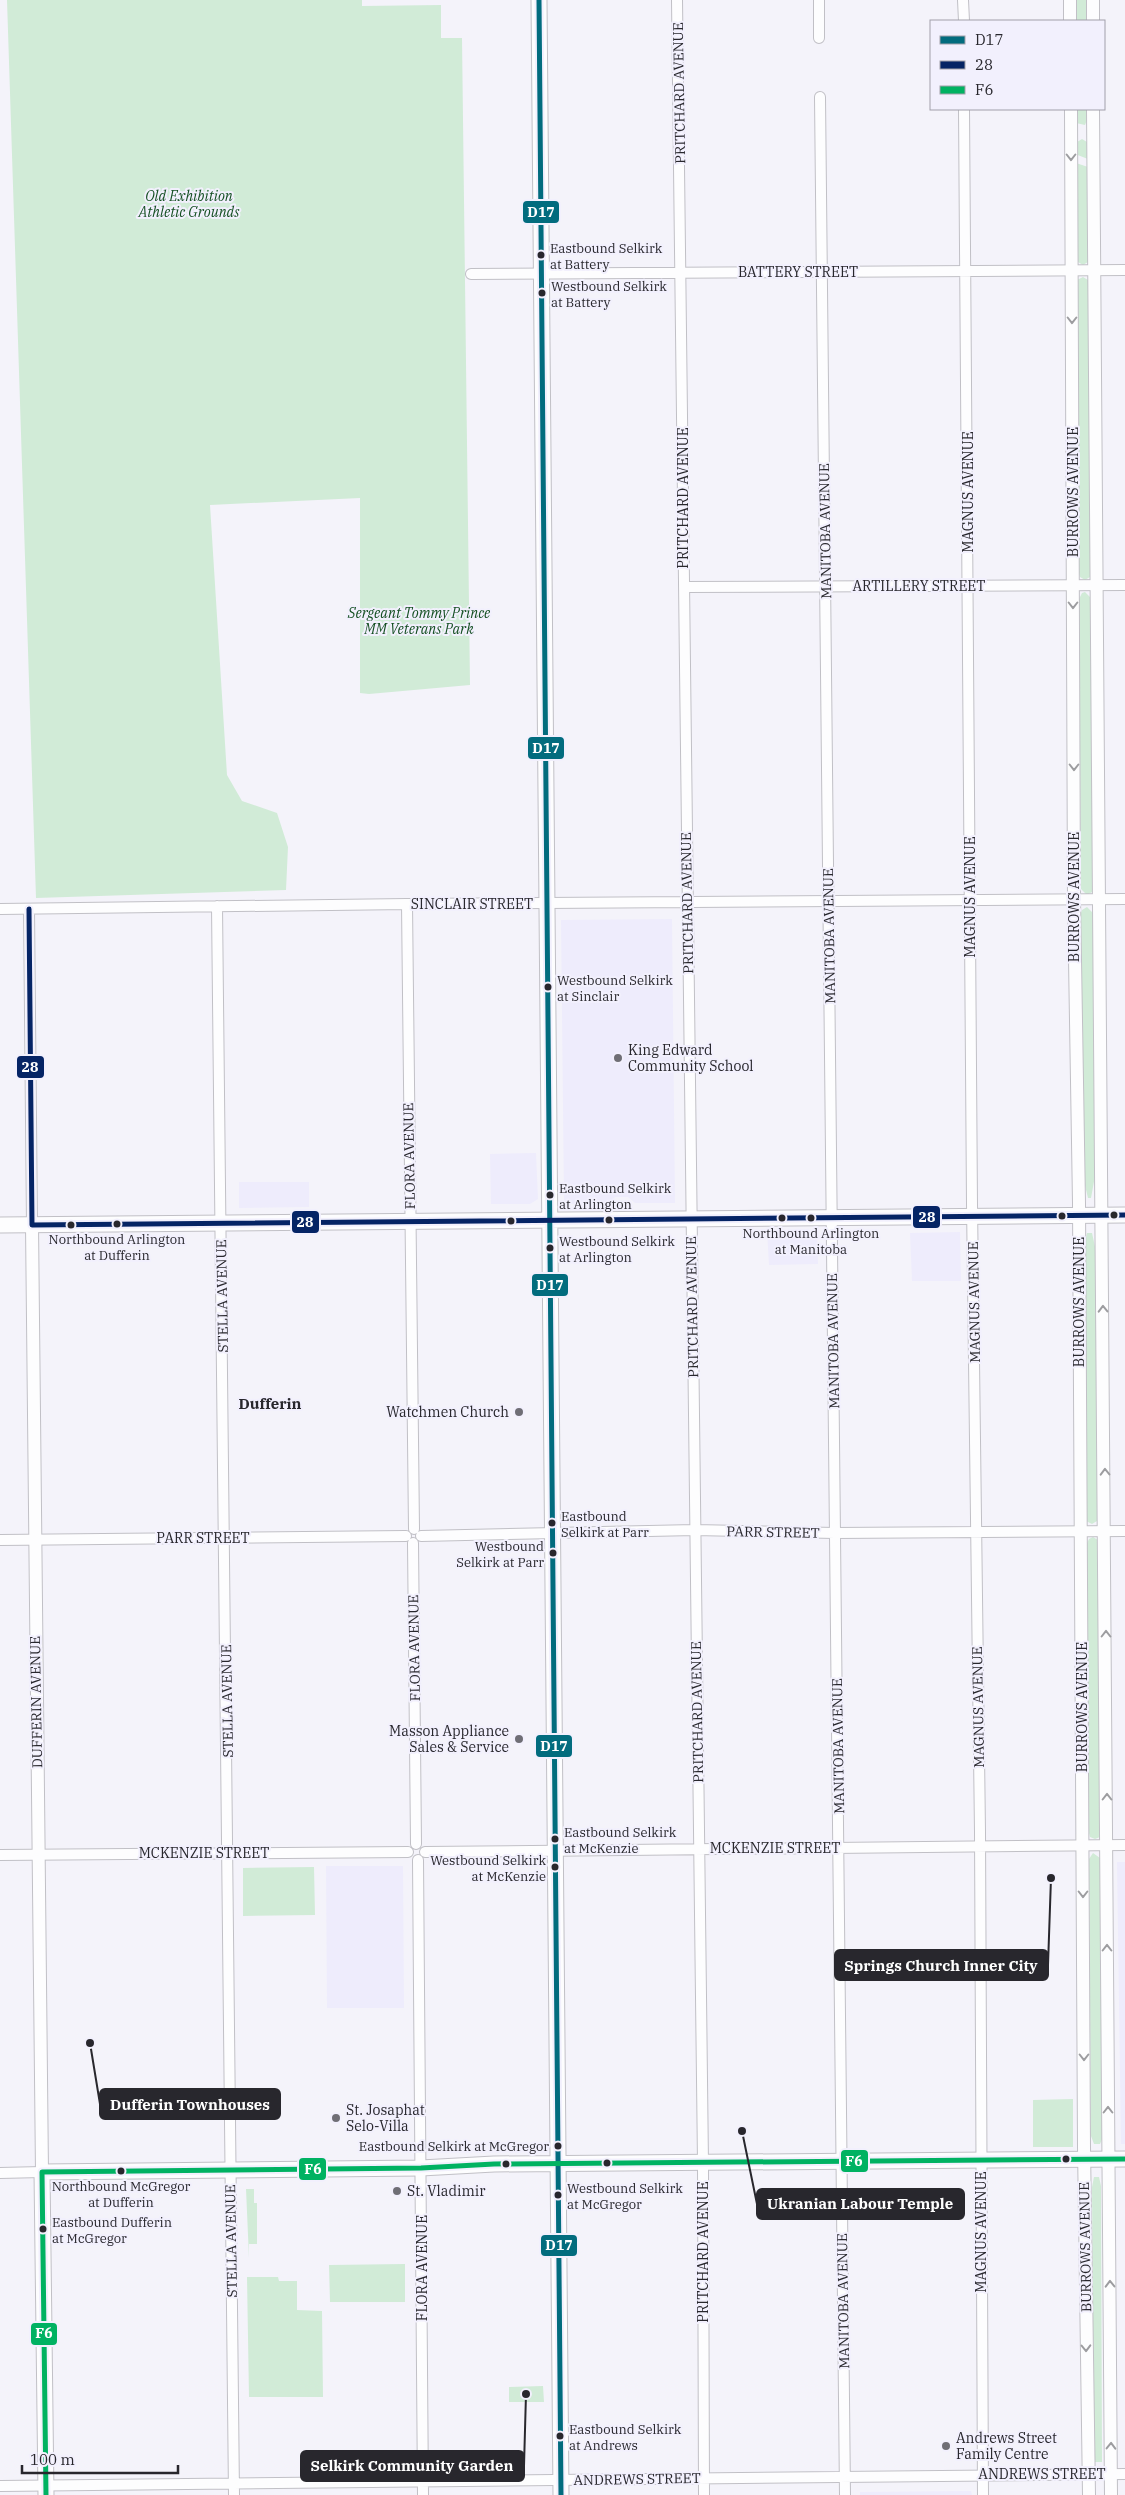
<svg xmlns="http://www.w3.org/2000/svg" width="1125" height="2495" viewBox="0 0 1125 2495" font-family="'IBM Plex Serif',serif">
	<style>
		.built { fill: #eeecfc }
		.green { fill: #d1ebd7 }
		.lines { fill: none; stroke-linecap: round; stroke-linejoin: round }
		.minor-casing { stroke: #c1c0c6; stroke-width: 12 }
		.tertiary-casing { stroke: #c1c0c6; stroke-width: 14 }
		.secondary-casing { stroke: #c1c0c6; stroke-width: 17 }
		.minor { stroke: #fdfdfe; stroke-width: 10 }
		.tertiary { stroke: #fdfdfe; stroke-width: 12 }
		.secondary { stroke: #fdfdfe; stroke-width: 15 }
		.bus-1-casing { stroke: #f2f0fd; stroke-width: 9 }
		.bus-2-casing { stroke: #f2f0fd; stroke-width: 9 }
		.bus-3-casing { stroke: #f2f0fd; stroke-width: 9 }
		.bus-1 { stroke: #026c7e; stroke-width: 5 }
		.bus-2 { stroke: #052465; stroke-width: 5 }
		.bus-3 { stroke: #00b262; stroke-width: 5 }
		.oneway { stroke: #9d9da0 }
		.bus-dot { fill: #28272d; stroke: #f2f0fd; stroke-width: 2 }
		.poi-dot { fill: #6f6e75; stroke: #f2f0fd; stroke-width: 2 }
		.labels { text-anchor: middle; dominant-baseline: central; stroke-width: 4; stroke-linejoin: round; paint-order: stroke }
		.bus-label { font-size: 13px; fill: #28272d; stroke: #f2f0fd; text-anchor: start }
		.street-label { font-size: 14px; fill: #28272d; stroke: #f2f0fd }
		.park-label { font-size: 14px; font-style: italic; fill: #144f22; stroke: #f2f0fd }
		.poi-label { font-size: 14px; fill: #28272d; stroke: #f2f0fd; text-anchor: start }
		.neighbourhood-label { font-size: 15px; font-weight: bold; fill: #28272d; stroke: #f2f0fd }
		.leader { fill: none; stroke: #28272d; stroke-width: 2 }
		.callout-dot { fill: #28272d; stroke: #f2f0fd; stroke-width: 2 }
		.callout { fill: #28272d; stroke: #28272d; stroke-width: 2 }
		.callout-label { font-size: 15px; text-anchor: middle; font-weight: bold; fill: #fff }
		.line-badge { stroke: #f2f0fd; stroke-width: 2 }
		.badge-label { font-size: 14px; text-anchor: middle; font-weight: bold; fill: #fff }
	</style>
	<rect width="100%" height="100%" fill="#f4f3fa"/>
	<path class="built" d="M672 919 675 1203H635L628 1197H615L609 1203 567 1204 564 1200 561 920Z
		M536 1153 538 1199 530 1204H491L490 1154Z
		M239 1182H309V1207L239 1208Z
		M767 1231 817 1233 818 1264 769 1265Z
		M960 1232 961 1281H912L910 1233Z
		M1117 1862H1125V2144H1121Z
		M326 1866H403L404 2008H327Z
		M971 2491 972 2495H860V2492Z"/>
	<path class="green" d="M7 0H362V6L441 5V38H462L470 685 369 694 360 693V498L210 505 227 775 242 801 277 813 288 847 286 890 36 898Z
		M1075 0H1087V21H1075Z
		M1075 109H1087V120L1085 125 1076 123Z
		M1082 139 1087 142 1088 159 1075 154 1077 142Z
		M1076 163 1088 167V262L1083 265 1078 262Z
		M1083 277 1088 280 1091 574 1090 577 1085 580 1080 577 1079 573 1077 280Z
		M1085 592 1091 598 1093 889 1092 892 1087 895 1081 889 1079 599 1082 593Z
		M1087 907 1093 913 1095 1176 1091 1198H1088L1083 1177 1081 913 1082 910Z
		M1087 1233H1092L1096 1251 1098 1518 1097 1521 1092 1524 1086 1521 1085 1243Z
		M1093 1537 1098 1540 1100 1837 1095 1839 1090 1837 1089 1833 1087 1543 1089 1539Z
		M1093 1853 1100 1858 1103 2137 1100 2144H1094L1091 2136 1089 1859Z
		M314 1867 315 1915 243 1916V1868Z
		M1073 2099V2147H1033V2100Z
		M1094 2177H1099L1101 2186 1102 2462H1094L1092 2187Z
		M246 2189H254V2203H257V2244H249V2258Z
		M405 2264V2302H330L329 2265Z
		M247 2277H278L279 2281H297V2310L322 2311 323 2397H249Z
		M543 2386 544 2402H509V2387Z"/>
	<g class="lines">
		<g class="minor-casing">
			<path id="minor" d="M677 0 703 2163 704 2495
				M819 0V38
				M963 0 964 21
				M820 97 845 2495
				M964 109 972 1204 980 1832 983 2495
				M471 274 1125 270
				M684 587 1125 585
				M407 904 414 1529
				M217 906 234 2495
				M0 909 407 904 1125 899
				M29 909 32 1225
				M421 1536 695 1530 835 1533 1125 1531
				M0 1540 406 1536
				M413 1543 416 1844
				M425 1852 1125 1845
				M0 1855 408 1852
				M418 1860 423 2495
				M0 2173 42 2172
				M0 2486 1125 2474"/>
		</g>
		<g class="tertiary-casing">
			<path id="tertiary" d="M1070 0V21
				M1093 0V21
				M1071 109 1074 899 1079 1203 1084 2147 1089 2495
				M1093 109 1111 2495
				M32 1225 42 2172"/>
		</g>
		<g class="secondary-casing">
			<path id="secondary" d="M539 0 561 2495
				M0 1225 1125 1215
				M46 2495 42 2172 421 2168 494 2164 1125 2159"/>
		</g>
		<use href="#minor" class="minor"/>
		<use href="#tertiary" class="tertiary"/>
		<use href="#secondary" class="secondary"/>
		<g class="bus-1-casing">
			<path id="bus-1" d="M539 0 561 2495"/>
		</g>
		<g class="bus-2-casing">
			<path id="bus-2" d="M29 909 32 1225
				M32 1225 1125 1215"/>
		</g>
		<g class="bus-3-casing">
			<path id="bus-3" d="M42 2172 421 2168 494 2164 1125 2159
				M42 2172 46 2495"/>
		</g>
		<use href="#bus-1" class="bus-1"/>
		<use href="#bus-2" class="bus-2"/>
		<use href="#bus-3" class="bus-3"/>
	</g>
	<defs><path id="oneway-chevron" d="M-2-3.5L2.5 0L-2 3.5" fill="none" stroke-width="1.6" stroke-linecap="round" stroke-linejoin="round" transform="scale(1.25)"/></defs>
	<g class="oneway">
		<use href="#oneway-chevron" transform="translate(1071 157) rotate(90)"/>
		<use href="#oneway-chevron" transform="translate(1072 320) rotate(90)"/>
		<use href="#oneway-chevron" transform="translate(1073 605) rotate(90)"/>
		<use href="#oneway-chevron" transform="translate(1074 767) rotate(90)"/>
		<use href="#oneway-chevron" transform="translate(1103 1309) rotate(-91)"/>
		<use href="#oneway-chevron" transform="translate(1105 1472) rotate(-91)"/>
		<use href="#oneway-chevron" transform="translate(1106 1634) rotate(-90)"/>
		<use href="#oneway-chevron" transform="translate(1107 1797) rotate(-90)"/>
		<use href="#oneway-chevron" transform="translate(1083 1894) rotate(90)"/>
		<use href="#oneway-chevron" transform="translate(1107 1948) rotate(-90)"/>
		<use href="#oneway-chevron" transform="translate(1084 2057) rotate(90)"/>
		<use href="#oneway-chevron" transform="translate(1108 2110) rotate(-90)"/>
		<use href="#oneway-chevron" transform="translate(1110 2284) rotate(-91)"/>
		<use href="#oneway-chevron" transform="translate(1086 2348) rotate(89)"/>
		<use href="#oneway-chevron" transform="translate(1111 2446) rotate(-89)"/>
	</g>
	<g class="bus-dot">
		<circle cx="541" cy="255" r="4.5"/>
		<circle cx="542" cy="293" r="4.5"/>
		<circle cx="548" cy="987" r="4.5"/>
		<circle cx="550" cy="1195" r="4.5"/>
		<circle cx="1114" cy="1215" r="4.5"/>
		<circle cx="1062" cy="1216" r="4.5"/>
		<circle cx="782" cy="1218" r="4.5"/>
		<circle cx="811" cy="1218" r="4.5"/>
		<circle cx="609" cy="1220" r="4.5"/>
		<circle cx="511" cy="1221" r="4.5"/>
		<circle cx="117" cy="1224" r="4.5"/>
		<circle cx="71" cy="1225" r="4.5"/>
		<circle cx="550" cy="1248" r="4.5"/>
		<circle cx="552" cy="1523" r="4.5"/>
		<circle cx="553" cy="1553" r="4.5"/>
		<circle cx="555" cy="1839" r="4.5"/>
		<circle cx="555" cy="1867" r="4.5"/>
		<circle cx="558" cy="2146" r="4.5"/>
		<circle cx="1066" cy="2159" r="4.5"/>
		<circle cx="607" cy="2163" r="4.5"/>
		<circle cx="506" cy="2164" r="4.5"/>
		<circle cx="121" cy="2171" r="4.5"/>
		<circle cx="558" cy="2195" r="4.5"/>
		<circle cx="43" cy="2229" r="4.5"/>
		<circle cx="560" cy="2436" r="4.5"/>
	</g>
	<g class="poi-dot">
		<circle cx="618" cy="1058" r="5"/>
		<circle cx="519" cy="1412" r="5"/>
		<circle cx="519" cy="1739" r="5"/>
		<circle cx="336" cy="2118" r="5"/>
		<circle cx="397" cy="2191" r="5"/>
		<circle cx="946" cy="2446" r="5"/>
	</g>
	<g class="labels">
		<g class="bus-label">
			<text x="550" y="248">Eastbound Selkirk<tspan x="550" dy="16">at Battery</tspan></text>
			<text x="551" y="286">Westbound Selkirk<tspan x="551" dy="16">at Battery</tspan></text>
			<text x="557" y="980">Westbound Selkirk<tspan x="557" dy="16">at Sinclair</tspan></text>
			<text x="559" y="1188">Eastbound Selkirk<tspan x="559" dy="16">at Arlington</tspan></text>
			<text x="811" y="1233" text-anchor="middle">Northbound Arlington<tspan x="811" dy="16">at Manitoba</tspan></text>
			<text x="117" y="1239" text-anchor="middle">Northbound Arlington<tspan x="117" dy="16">at Dufferin</tspan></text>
			<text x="559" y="1241">Westbound Selkirk<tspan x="559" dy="16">at Arlington</tspan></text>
			<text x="561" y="1516">Eastbound<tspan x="561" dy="16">Selkirk at Parr</tspan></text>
			<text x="544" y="1546" text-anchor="end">Westbound<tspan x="544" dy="16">Selkirk at Parr</tspan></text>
			<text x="564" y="1832">Eastbound Selkirk<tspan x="564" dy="16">at McKenzie</tspan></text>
			<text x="546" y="1860" text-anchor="end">Westbound Selkirk<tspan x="546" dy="16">at McKenzie</tspan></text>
			<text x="549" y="2146" text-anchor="end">Eastbound Selkirk at McGregor</text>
			<text x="121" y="2186" text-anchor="middle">Northbound McGregor<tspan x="121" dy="16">at Dufferin</tspan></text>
			<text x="567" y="2188">Westbound Selkirk<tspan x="567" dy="16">at McGregor</tspan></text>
			<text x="52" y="2222">Eastbound Dufferin<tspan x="52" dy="16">at McGregor</tspan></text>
			<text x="569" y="2429">Eastbound Selkirk<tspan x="569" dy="16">at Andrews</tspan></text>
		</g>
		<g class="street-label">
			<text transform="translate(679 93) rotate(-91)">PRITCHARD AVENUE</text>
			<text x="798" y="272">BATTERY STREET</text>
			<text transform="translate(968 492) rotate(-90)">MAGNUS AVENUE</text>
			<text transform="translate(1073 492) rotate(-90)">BURROWS AVENUE</text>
			<text transform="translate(683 498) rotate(-90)">PRITCHARD AVENUE</text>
			<text transform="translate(825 531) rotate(-91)">MANITOBA AVENUE</text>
			<text x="919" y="586">ARTILLERY STREET</text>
			<text transform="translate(970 897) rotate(-90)">MAGNUS AVENUE</text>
			<text transform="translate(1074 897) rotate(-90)">BURROWS AVENUE</text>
			<text transform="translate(687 903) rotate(-91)">PRITCHARD AVENUE</text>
			<text x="472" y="904">SINCLAIR STREET</text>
			<text transform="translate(829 936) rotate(-91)">MANITOBA AVENUE</text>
			<text transform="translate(409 1156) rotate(-91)">FLORA AVENUE</text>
			<text transform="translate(222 1296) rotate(-91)">STELLA AVENUE</text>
			<text transform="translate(974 1302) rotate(-91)">MAGNUS AVENUE</text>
			<text transform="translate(1079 1302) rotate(-90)">BURROWS AVENUE</text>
			<text transform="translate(692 1307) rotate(-91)">PRITCHARD AVENUE</text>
			<text transform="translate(833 1341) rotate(-91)">MANITOBA AVENUE</text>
			<text transform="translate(773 1532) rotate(1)">PARR STREET</text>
			<text x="203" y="1538">PARR STREET</text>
			<text transform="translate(414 1648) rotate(-91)">FLORA AVENUE</text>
			<text transform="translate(227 1701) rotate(-91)">STELLA AVENUE</text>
			<text transform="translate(36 1702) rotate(-91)">DUFFERIN AVENUE</text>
			<text transform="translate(978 1707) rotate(-91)">MAGNUS AVENUE</text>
			<text transform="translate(1082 1707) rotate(-90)">BURROWS AVENUE</text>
			<text transform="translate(697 1712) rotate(-91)">PRITCHARD AVENUE</text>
			<text transform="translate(838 1746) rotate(-91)">MANITOBA AVENUE</text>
			<text x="775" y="1848">MCKENZIE STREET</text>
			<text x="204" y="1853">MCKENZIE STREET</text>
			<text transform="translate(981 2232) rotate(-90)">MAGNUS AVENUE</text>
			<text transform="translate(231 2241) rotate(-91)">STELLA AVENUE</text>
			<text transform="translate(1085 2247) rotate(-91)">BURROWS AVENUE</text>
			<text transform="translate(703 2252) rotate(-90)">PRITCHARD AVENUE</text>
			<text transform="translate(422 2268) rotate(-90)">FLORA AVENUE</text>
			<text transform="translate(843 2301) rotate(-91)">MANITOBA AVENUE</text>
			<text x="1042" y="2474">ANDREWS STREET</text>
			<text transform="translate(637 2479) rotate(-1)">ANDREWS STREET</text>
		</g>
		<g class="park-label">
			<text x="189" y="196">Old Exhibition<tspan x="189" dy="16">Athletic Grounds</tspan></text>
			<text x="419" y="613">Sergeant Tommy Prince<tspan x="419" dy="16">MM Veterans Park</tspan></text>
		</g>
		<g class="poi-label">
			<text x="628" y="1050">King Edward<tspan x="628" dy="16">Community School</tspan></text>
			<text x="509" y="1412" text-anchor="end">Watchmen Church</text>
			<text x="509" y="1731" text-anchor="end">Masson Appliance<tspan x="509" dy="16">Sales &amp; Service</tspan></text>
			<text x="346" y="2110">St. Josaphat<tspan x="346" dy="16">Selo-Villa</tspan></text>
			<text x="407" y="2191">St. Vladimir</text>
			<text x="956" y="2438">Andrews Street<tspan x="956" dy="16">Family Centre</tspan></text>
		</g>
		<g class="neighbourhood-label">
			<text x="270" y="1403">Dufferin</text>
		</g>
	</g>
	<path class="leader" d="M1051 1878L1048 1965M90 2043L100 2104M742 2131L757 2204M526 2394L524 2466"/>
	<g class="callout-dot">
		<circle cx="1051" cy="1878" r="5"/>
		<circle cx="90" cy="2043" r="5"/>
		<circle cx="742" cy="2131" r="5"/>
		<circle cx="526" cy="2394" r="5"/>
	</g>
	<g class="callout">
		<rect x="835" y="1950" width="213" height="30" rx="5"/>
		<rect x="100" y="2089" width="180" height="30" rx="5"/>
		<rect x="757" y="2189" width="207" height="30" rx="5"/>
		<rect x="301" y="2451" width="223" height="30" rx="5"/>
	</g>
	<g class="callout-label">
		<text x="941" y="1971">Springs Church Inner City</text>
		<text x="190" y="2110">Dufferin Townhouses</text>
		<text x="860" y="2209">Ukranian Labour Temple</text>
		<text x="412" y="2471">Selkirk Community Garden</text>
	</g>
	<g class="line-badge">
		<rect x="522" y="200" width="38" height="24" rx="5" fill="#026c7e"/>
		<rect x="527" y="736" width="38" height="24" rx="5" fill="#026c7e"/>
		<rect x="16" y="1055" width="29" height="24" rx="5" fill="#052465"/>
		<rect x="912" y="1205" width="29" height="24" rx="5" fill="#052465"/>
		<rect x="291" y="1210" width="29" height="24" rx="5" fill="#052465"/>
		<rect x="531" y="1273" width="38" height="24" rx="5" fill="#026c7e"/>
		<rect x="535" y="1734" width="38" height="24" rx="5" fill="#026c7e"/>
		<rect x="840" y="2149" width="29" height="24" rx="5" fill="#00b262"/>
		<rect x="298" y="2157" width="29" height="24" rx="5" fill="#00b262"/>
		<rect x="540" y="2234" width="38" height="23" rx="5" fill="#026c7e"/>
		<rect x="30" y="2322" width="28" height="24" rx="5" fill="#00b262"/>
	</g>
	<g class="badge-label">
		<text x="541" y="217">D17</text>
		<text x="546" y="753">D17</text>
		<text x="30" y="1072">28</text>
		<text x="927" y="1222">28</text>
		<text x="305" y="1227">28</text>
		<text x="550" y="1290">D17</text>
		<text x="554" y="1751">D17</text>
		<text x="854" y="2166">F6</text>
		<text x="313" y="2174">F6</text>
		<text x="559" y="2250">D17</text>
		<text x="44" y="2338">F6</text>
	</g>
	<rect x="930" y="20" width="175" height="90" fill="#f2f0fd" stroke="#a1a0aa"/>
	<rect x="940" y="36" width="25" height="8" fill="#026c7e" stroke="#a1a0aa"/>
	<text x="975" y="45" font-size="15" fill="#28272d">D17</text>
	<rect x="940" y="61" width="25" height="8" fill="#052465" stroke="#a1a0aa"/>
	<text x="975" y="70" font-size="15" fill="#28272d">28</text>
	<rect x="940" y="86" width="25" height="8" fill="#00b262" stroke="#a1a0aa"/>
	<text x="975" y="95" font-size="15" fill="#28272d">F6</text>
	<path d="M22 2465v8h156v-8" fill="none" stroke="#28272d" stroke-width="2.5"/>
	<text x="30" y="2465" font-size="15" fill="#28272d" stroke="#f2f0fd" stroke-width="4" paint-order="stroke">100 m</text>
</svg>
